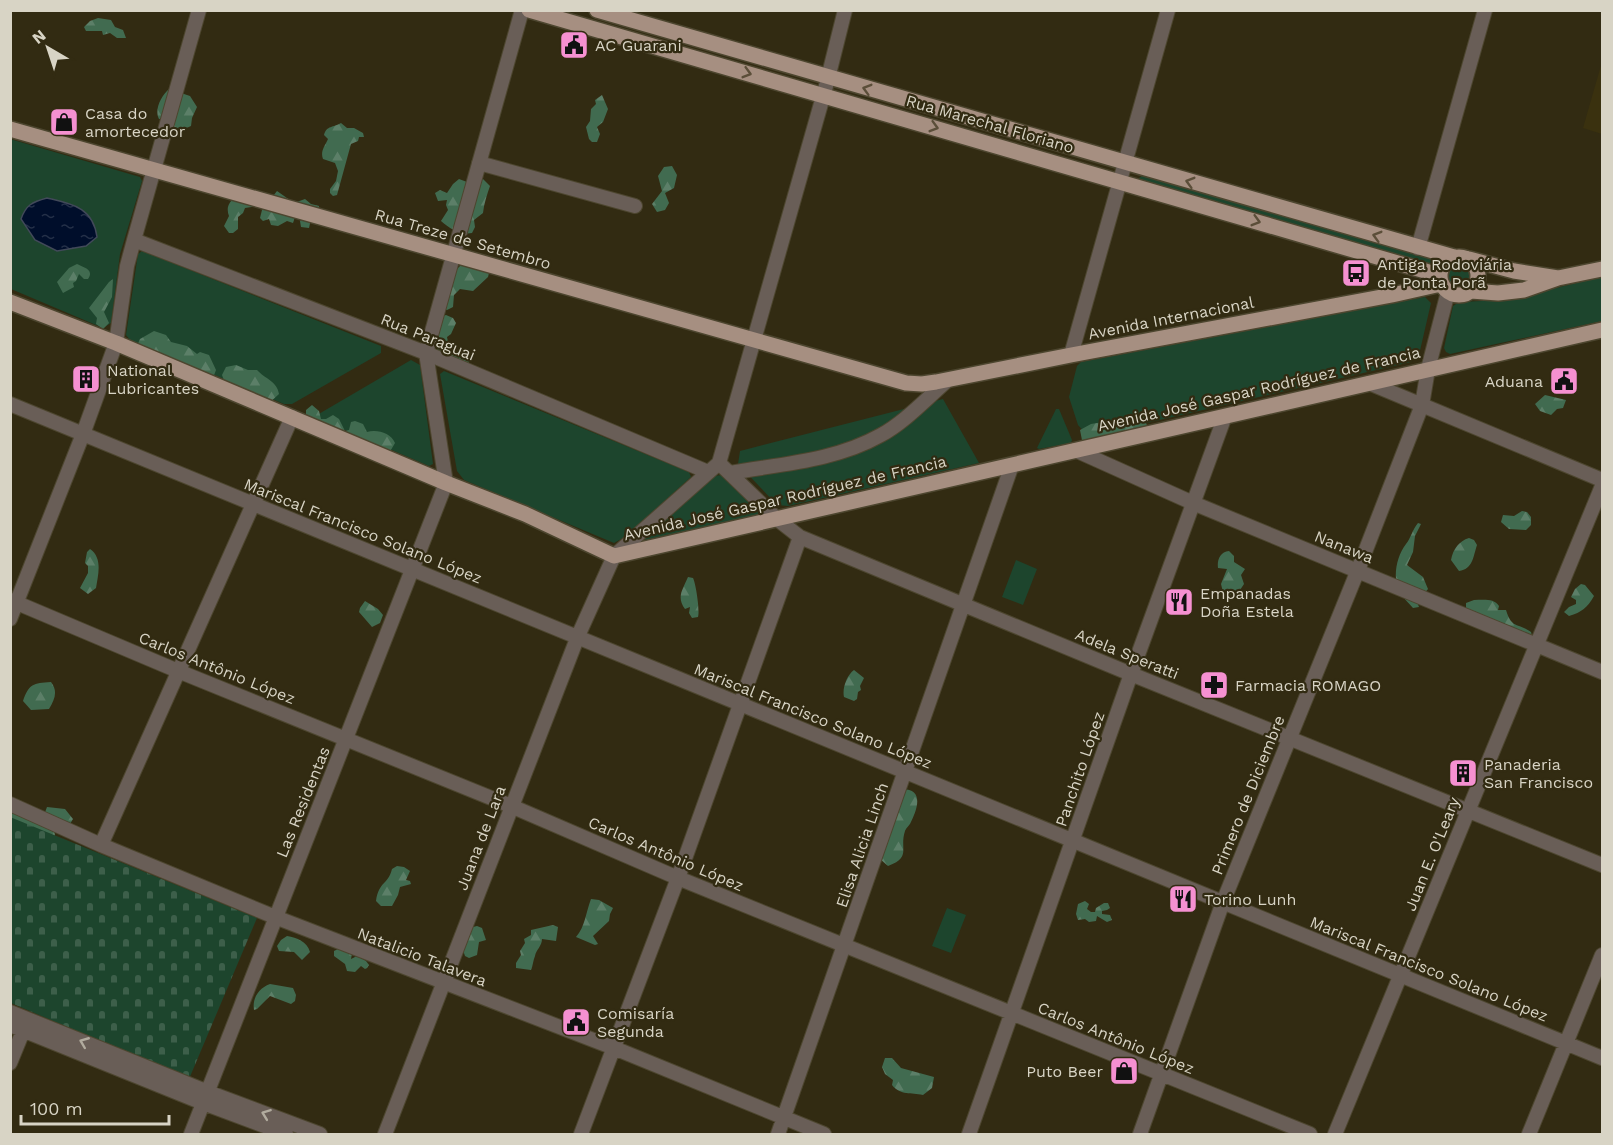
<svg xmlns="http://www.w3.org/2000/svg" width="1613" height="1145" viewBox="0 0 1613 1145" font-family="'Work Sans',sans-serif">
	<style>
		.built { fill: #3a310f }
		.green { fill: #1d452d }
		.forest { fill: url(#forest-firs) }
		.cemetery { fill: url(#cemetery-stones) }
		.water { fill: url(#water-ripples); stroke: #414959; stroke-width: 1.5 }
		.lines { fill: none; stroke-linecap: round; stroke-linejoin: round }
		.minor-casing { stroke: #4d462f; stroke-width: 16 }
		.major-casing { stroke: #4d462f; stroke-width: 18 }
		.minor { stroke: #695e57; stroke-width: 14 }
		.major { stroke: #a68f81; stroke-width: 15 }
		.oneway { stroke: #5b4e39 }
		.oneway2 { stroke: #b1ab9e }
		.labels { text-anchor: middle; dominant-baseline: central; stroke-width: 4.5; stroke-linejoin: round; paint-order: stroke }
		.poi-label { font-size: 16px; fill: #d8d4c5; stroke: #322b12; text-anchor: start }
		.street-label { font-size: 16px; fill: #d8d4c5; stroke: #322b12 }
	</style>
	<defs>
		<pattern id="forest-firs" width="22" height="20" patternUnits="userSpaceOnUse" patternTransform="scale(1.5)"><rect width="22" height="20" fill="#416b50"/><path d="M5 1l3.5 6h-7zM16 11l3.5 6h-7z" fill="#5c7f68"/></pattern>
		<pattern id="cemetery-stones" width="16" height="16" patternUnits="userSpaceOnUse" patternTransform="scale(1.5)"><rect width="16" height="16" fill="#1d452d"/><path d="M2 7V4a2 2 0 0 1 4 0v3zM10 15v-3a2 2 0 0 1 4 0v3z" fill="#3d5f4a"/></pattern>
		<pattern id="water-ripples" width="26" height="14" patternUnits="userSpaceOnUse" patternTransform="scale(1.5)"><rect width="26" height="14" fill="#000e2b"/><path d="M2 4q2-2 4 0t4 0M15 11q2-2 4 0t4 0" fill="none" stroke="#243048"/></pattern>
	</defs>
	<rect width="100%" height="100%" fill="#322b12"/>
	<path class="built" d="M1602 62V134L1583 128Z"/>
	<path class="green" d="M10 139 140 177 142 181 120 254 111 323 103 328 11 289Z
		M1143 175 1431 258 1433 261 1430 264 1141 181 1139 178Z
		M142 251 381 346V353L292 404H284L130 340 126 335 138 254Z
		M1447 275a13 13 0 1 1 26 0a13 13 0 1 1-26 0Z
		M1602 277V321L1450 354 1446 352 1444 348 1453 306 1459 302 1505 300Z
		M1425 297 1431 303 1419 355 1411 362 1095 435 1086 434 1078 425 1069 397 1077 366 1081 362Z
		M411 360 420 365 433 464 429 466 317 418V415Z
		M444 371 689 472 691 477 625 537 614 543 464 480 457 471 440 374Z
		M943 399 979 463 788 506 777 505 738 464 740 451Z
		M1056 409H1059L1072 440 1071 443 1039 449 1037 448Z
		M722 475 759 513 757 516 645 540 644 538 714 476Z
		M1016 560 1037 569 1023 605 1002 597Z
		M947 908 966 915 951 953 932 946Z"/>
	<path class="forest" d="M98 18 111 20 115 27 123 30 126 38H117L110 33 103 35 102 31H86L84 27 90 21Z
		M169 89 190 96 197 107 192 118 191 126C178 132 173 127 163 119H159C154 110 161 96 169 89Z
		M602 95 608 109 603 122 597 127 600 134 597 142H592L589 139 586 127 590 121 591 109 596 104 595 100Z
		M341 123 347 128H354L363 133 364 137H359L358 141 351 144 337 195 333 196 330 193V189L336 181 338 171 335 163 323 159C320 151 325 146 328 139L324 135C327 125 333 128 341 123Z
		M672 166 677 175 674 188 665 193 669 203 665 210 657 212 652 204 662 191 658 176 664 167Z
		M482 178 490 186C487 195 484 203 483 213L474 220 475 227 472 233C460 235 450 229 441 221L448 210 446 205 447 200 438 201 435 193 440 190 447 193 453 184 459 179 467 182Z
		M252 189 261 195 258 206 245 208 243 213 238 217V229L233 233H229L224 226 229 216C223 201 240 193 252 189Z
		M277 191 294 203 305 199 311 204 319 206V213L311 219 309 228 301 227 300 221 303 218 295 217 293 223 287 221 278 226 271 225 269 219 263 221 260 218 262 210Z
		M464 262 490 269 488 277 473 291 460 289 454 295 453 307 447 310 443 309 450 281 454 279 456 270Z
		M77 264C82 267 95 269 88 279H84L79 274 76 281 73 283 74 287 63 293 57 282 69 268Z
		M113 279 112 297 104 312 109 323 103 329 96 324 97 318 89 308 109 282Z
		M446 315 453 318 456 323 451 334 447 337 448 342C457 347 467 349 470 360L467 366 434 350 443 316Z
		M154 331 166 335 171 342 187 346 197 354 200 352 209 355 216 370 213 378 136 348 140 339Z
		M236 365 248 370H257C265 379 277 381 279 394L267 405 225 383 222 375 226 367Z
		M1545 395 1566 400 1563 408 1557 409 1551 415 1540 411 1535 404Z
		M312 405 319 411 321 419H326L333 415 339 419 345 431 349 430 351 422 355 421 363 424 367 432C377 429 391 433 395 443L388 455 306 423V410Z
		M1130 415H1143L1148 428 1088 447 1082 440 1080 430 1091 424 1103 422 1115 423Z
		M1522 511 1527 512 1531 517V525L1526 530 1509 529 1501 522 1503 515 1514 516Z
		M1418 523 1421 524 1415 536 1413 552 1407 565 1423 577 1428 589 1417 602 1419 607 1413 608C1408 602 1401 596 1398 589 1393 574 1397 556 1406 544 1411 538 1412 530 1418 523Z
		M1469 538 1474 540 1477 545C1473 557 1473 569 1459 571L1451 560C1453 549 1459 541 1469 538Z
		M90 549C103 558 98 575 96 588L88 594 80 588 88 573V566L85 563 87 552Z
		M1229 551 1234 556V562L1245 569 1241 575 1244 584 1240 590 1231 595 1223 592 1221 584 1227 569 1218 568C1217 560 1220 552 1229 551Z
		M688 577 693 578C696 584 700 611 698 617L692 618 689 613 690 607 685 609C676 597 683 589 688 577Z
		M1581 584 1585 585 1594 596C1587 608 1582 612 1569 616L1564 612 1569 607 1576 604V600L1571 597 1575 589Z
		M1474 600C1483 600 1494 598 1499 606L1498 610H1506C1512 629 1516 622 1531 632L1532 636 1528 639 1470 613 1466 608V603Z
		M365 601 378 609 383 615 380 623 372 627 359 612 360 608Z
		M854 670 864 678 860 686 861 690 858 692 857 699 854 701 844 697C842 688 847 675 854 670Z
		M51 682C58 691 55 699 49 709L31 710 23 701C29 684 33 683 51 682Z
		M902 789C925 789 917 810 910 824 909 825 905 830 905 831 899 849 912 857 888 866L880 859Z
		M10 807 44 815 47 807 65 809 73 819 67 829 54 828 55 836 11 823Z
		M397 866 404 867 410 871 406 880 410 881 411 884 400 887 398 895 392 906H381L376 901C379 881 388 885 392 869Z
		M591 899 599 900 613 908 610 914 609 921 593 936 598 944 595 945 576 937C585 927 586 912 591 899Z
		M1085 901 1089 904 1087 909 1091 912H1095L1096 908 1104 903H1108L1110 908 1107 910 1102 911V914L1110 915 1112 920 1107 922 1097 916 1096 921 1089 922 1085 919 1078 920 1076 914 1078 904Z
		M553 925 558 927 556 941 542 939C542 946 536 950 535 956 533 961 533 965 531 970L516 968V963L521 955 520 951 525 943 524 939 531 935V930Z
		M477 926 482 928 486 940 479 942 477 955 469 958 465 956 462 947 468 940 467 934 473 927Z
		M287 936C297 938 307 941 310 952L302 960 294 952 279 951 277 946 281 940Z
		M338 949 343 951 346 949 352 954 351 959 357 956 366 961 369 965 367 968 365 969 361 966 355 972 347 971 345 964 334 956V951Z
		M270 984 293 988 296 995 295 1001 291 1004 270 996 257 1009 254 1010C252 998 259 988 270 984Z
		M885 1058H892L901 1068 934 1077 932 1088 923 1095C911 1092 901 1096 892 1085L893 1080 885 1074 882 1067Z"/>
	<path class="cemetery" d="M10 817 257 918 189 1079 11 1003Z"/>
	<path class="water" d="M47 198C72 204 93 207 97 237L86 246 57 251 35 240 21 219C26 205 32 202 47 198Z"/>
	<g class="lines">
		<g class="minor-casing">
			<path id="minor" d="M479 163 635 206
				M134 240 426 353 708 472
				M1418 248 1485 10
				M1071 355 1168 10
				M1369 383 1602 480
				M10 404 1602 1058
				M1075 450 1193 503 1602 672
				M719 463 826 86 845 10
				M730 473C780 464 835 461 881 435 905 422 927 398 948 380
				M10 600 178 671 511 806 678 878 1310 1134
				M10 619 83 434 116 343 127 266 134 240 199 10
				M10 804 101 845 275 917 614 1048 824 1134
				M101 845 292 417
				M10 1012 208 1092 320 1134
				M10 1025 203 1103 286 1134
				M10 1063 26 1024
				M191 1134 446 483 426 353 522 10
				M385 1134 578 636 614 556 719 463 777 519 800 537 1131 674 1602 865
				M581 1134 678 878 800 537
				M778 1134 1012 465
				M969 1134 1131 674 1225 416
				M1140 1134 1223 902 1358 570 1422 405 1428 369 1448 292
				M1335 1134 1602 486
				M1529 1134 1602 955"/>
		</g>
		<g class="major-casing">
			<path id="major" d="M529 10 1439 275
				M597 10 1454 257
				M10 129 906 383 922 384 936 382 1071 355 1392 295 1441 284
				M1440 276a19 19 0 1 1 38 0a19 19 0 1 1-38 0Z
				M1469 259 1514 271 1558 278
				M1471 291 1498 293 1524 290 1558 278 1602 269
				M10 302 116 343 446 483 525 514 614 556 1602 330"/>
		</g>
		<use href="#minor" class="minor"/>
		<use href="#major" class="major"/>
	</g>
	<defs><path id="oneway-chevron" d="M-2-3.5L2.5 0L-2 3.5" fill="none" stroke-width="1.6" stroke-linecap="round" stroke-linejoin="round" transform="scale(1.5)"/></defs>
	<g class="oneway">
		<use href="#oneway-chevron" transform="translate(747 73) rotate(16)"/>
		<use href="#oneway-chevron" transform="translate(867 89) rotate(-164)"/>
		<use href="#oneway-chevron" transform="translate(934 127) rotate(16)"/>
		<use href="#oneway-chevron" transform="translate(1190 182) rotate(-164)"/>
		<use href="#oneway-chevron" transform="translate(1256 221) rotate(16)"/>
		<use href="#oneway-chevron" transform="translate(1377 236) rotate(-164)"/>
	</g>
	<g class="oneway2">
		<use href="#oneway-chevron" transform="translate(84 1042) rotate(-158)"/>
		<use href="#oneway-chevron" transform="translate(266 1114) rotate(-159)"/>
	</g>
	<defs>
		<g id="civic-square" transform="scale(1.5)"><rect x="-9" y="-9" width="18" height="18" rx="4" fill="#f590d1" stroke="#322b12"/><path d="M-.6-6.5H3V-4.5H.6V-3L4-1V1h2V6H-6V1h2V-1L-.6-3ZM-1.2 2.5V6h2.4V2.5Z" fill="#111"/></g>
		<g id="shop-square" transform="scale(1.5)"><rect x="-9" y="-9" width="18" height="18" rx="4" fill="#f590d1" stroke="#322b12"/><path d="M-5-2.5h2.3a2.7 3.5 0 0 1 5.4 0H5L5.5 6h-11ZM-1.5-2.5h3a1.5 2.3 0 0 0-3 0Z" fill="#111"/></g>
		<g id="bus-square" transform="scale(1.5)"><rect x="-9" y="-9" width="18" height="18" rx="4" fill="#f590d1" stroke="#322b12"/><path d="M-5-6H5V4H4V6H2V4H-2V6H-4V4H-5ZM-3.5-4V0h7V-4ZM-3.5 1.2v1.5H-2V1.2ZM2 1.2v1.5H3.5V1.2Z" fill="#111"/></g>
		<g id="building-square" transform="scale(1.5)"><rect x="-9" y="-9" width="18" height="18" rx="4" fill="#f590d1" stroke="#322b12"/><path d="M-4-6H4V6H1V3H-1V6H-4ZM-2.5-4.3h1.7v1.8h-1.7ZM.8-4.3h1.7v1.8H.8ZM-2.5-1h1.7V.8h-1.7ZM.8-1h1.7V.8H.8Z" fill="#111"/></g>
		<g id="restaurant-square" transform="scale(1.5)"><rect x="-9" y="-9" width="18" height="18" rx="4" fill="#f590d1" stroke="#322b12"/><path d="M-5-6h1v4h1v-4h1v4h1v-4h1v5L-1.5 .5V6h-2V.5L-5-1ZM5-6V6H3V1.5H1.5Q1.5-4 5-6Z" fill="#111"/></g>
		<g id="pharmacy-square" transform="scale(1.5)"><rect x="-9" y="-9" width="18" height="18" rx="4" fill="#f590d1" stroke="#322b12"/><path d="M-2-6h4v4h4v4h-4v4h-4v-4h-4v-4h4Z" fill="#111"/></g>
	</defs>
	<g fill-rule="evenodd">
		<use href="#civic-square" x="574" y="45"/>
		<use href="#shop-square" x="64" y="122"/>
		<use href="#bus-square" x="1356" y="273"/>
		<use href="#building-square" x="86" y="379"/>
		<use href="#civic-square" x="1564" y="381"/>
		<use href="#restaurant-square" x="1179" y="602"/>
		<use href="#pharmacy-square" x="1214" y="685"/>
		<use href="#building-square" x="1463" y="773"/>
		<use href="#restaurant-square" x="1183" y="899"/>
		<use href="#civic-square" x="576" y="1022"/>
		<use href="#shop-square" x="1124" y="1071"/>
	</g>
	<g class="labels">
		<g class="poi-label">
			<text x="595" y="45">AC Guarani</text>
			<text x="85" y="113">Casa do<tspan x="85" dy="18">amortecedor</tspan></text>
			<text x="1377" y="264">Antiga Rodoviária<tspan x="1377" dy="18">de Ponta Porã</tspan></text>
			<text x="107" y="370">National<tspan x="107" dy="18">Lubricantes</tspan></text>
			<text x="1543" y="381" text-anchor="end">Aduana</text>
			<text x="1200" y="593">Empanadas<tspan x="1200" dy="18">Doña Estela</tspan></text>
			<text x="1235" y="685">Farmacia ROMAGO</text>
			<text x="1484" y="764">Panaderia<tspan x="1484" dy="18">San Francisco</tspan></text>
			<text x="1204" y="899">Torino Lunh</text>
			<text x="597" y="1013">Comisaría<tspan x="597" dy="18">Segunda</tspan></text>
			<text x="1103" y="1071" text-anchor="end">Puto Beer</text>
		</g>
		<g class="street-label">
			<text transform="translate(990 124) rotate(16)">Rua Marechal Floriano</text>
			<text transform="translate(463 239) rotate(16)">Rua Treze de Setembro</text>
			<text transform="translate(1171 318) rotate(-11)">Avenida Internacional</text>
			<text transform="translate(428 337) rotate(22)">Rua Paraguai</text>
			<text transform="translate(1259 389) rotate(-13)">Avenida José Gaspar Rodríguez de Francia</text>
			<text transform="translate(785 498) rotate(-13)">Avenida José Gaspar Rodríguez de Francia</text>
			<text transform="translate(363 531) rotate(22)">Mariscal Francisco Solano López</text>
			<text transform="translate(1344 547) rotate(22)">Nanawa</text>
			<text transform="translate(1127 654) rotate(22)">Adela Speratti</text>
			<text transform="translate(217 668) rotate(22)">Carlos Antônio López</text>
			<text transform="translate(813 716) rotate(22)">Mariscal Francisco Solano López</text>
			<text transform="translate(1080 769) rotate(-71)">Panchito López</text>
			<text transform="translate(1248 795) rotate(-68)">Primero de Diciembre</text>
			<text transform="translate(303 802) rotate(-68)">Las Residentas</text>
			<text transform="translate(481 838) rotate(-69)">Juana de Lara</text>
			<text transform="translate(862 845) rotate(-71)">Elisa Alicia Linch</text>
			<text transform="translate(666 854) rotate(23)">Carlos Antônio López</text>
			<text transform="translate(1432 854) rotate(-68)">Juan E. O'Leary</text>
			<text transform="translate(422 957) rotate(21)">Natalicio Talavera</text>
			<text transform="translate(1429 969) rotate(22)">Mariscal Francisco Solano López</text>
			<text transform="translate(1116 1038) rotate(22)">Carlos Antônio López</text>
		</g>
	</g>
	<rect width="1613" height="1145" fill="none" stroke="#d8d4c5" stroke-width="24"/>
	<g transform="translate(48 48) rotate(321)" stroke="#322b12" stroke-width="4.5" paint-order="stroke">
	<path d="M0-4.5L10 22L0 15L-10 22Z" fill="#d8d4c5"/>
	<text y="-9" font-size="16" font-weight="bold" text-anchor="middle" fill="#d8d4c5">N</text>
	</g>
	<path d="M21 1115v9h148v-9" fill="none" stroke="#d8d4c5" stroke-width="3"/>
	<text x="30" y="1115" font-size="18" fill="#d8d4c5" stroke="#322b12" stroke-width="4.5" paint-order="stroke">100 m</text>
</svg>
